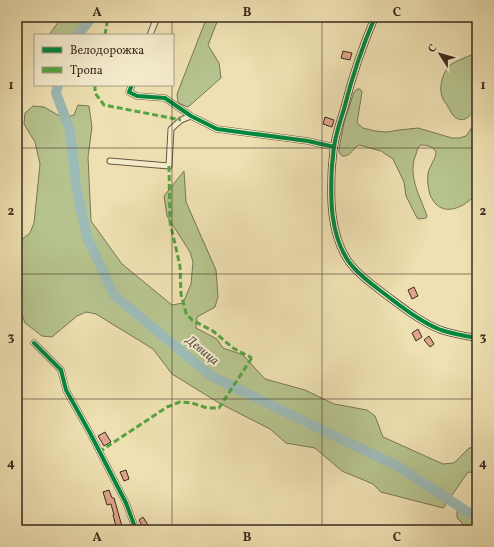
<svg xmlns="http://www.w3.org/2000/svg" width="494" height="547" viewBox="0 0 494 547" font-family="Vollkorn,serif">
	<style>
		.green { fill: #b6c38e; stroke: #787656 }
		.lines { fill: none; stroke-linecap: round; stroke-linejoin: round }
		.river { stroke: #9dbbb6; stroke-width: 10 }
		.building { fill: #e0a38c; stroke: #3b2a1e }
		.minor-casing { stroke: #685843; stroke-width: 7 }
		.tertiary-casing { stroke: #685843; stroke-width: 8 }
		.minor { stroke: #f4ebcd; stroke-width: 5 }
		.tertiary { stroke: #f4ebcd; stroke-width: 6 }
		.quiet { stroke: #54a441; stroke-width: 3; stroke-dasharray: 6 3; stroke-linecap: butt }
		.cycleway-casing { stroke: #f4ebcd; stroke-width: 6 }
		.cycleway { stroke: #00873e; stroke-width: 4 }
		.grid { fill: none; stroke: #3b2a1e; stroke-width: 1; stroke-opacity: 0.55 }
		.labels { text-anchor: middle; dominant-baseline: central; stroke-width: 4; stroke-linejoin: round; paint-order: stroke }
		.water-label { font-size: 13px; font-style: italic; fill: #544e44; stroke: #f4ebcd }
		.neatline { fill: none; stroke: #3b2a1e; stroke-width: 1.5 }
		.grid-label { font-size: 13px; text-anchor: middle; font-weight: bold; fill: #3b2a1e }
	</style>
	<rect width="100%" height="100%" fill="#eee0b2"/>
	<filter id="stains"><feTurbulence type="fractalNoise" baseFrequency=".005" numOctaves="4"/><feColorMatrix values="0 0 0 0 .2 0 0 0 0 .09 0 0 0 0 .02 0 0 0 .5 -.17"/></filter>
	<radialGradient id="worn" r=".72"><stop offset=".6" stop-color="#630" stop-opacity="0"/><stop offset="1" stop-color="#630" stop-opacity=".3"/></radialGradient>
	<path class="green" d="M62 17H89L81 35H49Z
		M207 17H219L208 45 219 63 221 78 188 107 178 103 177 94Z
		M477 52V109H475C471 116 463 124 455 117 452 115 450 110 448 107 447 104 444 102 443 99 438 89 442 74 449 66 453 62 470 56 477 52Z
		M357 89H360L362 92 357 123 363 128 375 131 387 132 399 130 418 128 452 138H459L466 136 477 120V199L473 198C469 200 467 203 463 205 448 213 437 210 430 195 428 187 427 181 428 173 429 168 436 157 436 153 435 146 425 145 420 145 418 148 417 150 416 154 407 175 420 196 427 216L426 218 419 219 417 218 406 196 404 182 393 159 381 151 359 145 357 146C352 151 349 157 342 156L339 152V149L344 123 352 98 354 92Z
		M78 105 89 106 92 127 88 157 91 221 122 264 172 305 183 303 191 284 193 262 190 252 167 216 164 196 184 171 186 202 216 270 218 297 215 307 197 317 196 328 217 339 223 348 243 355 265 379 305 390 334 404 367 410 375 416 383 437 443 464 454 463 469 448 477 447V473L468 472 443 508 381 492 373 484 342 471 315 448 286 443 270 429 219 403 172 374 153 349 96 314 86 312 77 316 52 337 42 336 25 323 17 302V243L30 233 34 223 40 164 35 142 24 124 25 113 33 106 44 107 63 118 74 115Z
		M457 509 464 510 477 517V530H469L457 518Z"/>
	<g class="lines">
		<path class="river" d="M78 35 92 17
			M58 85 56 93 70 130 76 186 87 237 114 295 211 376 399 467 477 518"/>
	</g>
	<path class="building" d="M343 51 352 53 350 60 341 58Z
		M325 117 334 120 332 127 323 124Z
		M414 287 418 296 412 299 408 290Z
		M418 329 422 337 416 341 412 333Z
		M429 336 434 344 430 347 424 340Z
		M105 432 111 442 104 446 98 436Z
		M126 470 129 479 124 481 120 472Z
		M109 490 112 498H114L123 530H117L113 515H114L111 504 107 505 103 492Z
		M143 517 148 525 143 528 139 520Z"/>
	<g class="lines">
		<g class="minor-casing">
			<path id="minor" d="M150 35 157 17
				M132 85 129 92 137 96 165 98 191 116 217 129 308 141 334 147
				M110 161 169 166 171 129 181 120 191 116
				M34 343 61 370 66 390 90 433 126 503 136 530"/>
		</g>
		<g class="tertiary-casing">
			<path id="tertiary" d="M375 17C362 47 352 77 344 109 340 121 336 134 334 147 333 153 333 159 332 165 330 197 330 235 349 262 360 277 376 287 390 298 406 310 423 323 441 330 453 334 465 336 477 338"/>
		</g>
		<use href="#minor" class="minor"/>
		<use href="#tertiary" class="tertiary"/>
		<path class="quiet" d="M105 35 108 17
			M95 85V93L104 105 181 120
			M169 166 170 222 180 266 181 294 186 313 192 320 213 331 233 348 252 358
			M99 452 167 407 180 402 192 403 207 408H219L253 356"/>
		<g class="cycleway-casing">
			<path id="cycleway" d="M375 17C362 47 352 77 344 109 340 121 336 134 334 147 333 153 333 159 332 165 330 197 330 235 349 262 360 277 376 287 390 298 406 310 423 323 441 330 453 334 465 336 477 338
				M132 85 129 92 137 96 165 98 191 116 217 129 308 141 334 147
				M34 343 61 370 66 390 90 433 126 503 136 530"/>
		</g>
		<use href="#cycleway" class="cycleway"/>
	</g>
	<path class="grid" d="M172 17V35M322 17V530M172 85V530M17 148H477M17 274H477M17 399H477"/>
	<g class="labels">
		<g class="water-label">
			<text transform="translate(202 351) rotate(39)">Девица</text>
		</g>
	</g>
	<rect width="494" height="547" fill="none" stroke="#eee0b2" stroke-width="44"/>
	<rect x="34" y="34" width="140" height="52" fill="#f4ebcd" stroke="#aa9e87"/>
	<rect x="42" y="47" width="20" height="6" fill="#00873e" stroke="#aa9e87"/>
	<text x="70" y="54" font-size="12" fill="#3b2a1e">Велодорожка</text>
	<rect x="42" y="67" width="20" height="6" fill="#54a441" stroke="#aa9e87"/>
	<text x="70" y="74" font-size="12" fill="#3b2a1e">Тропа</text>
	<g transform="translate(440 54) rotate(307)" stroke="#f4ebcd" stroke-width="3" paint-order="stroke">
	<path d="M0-3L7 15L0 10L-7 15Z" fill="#3b2a1e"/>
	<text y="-6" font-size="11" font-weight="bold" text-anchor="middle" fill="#3b2a1e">С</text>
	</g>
	<rect x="22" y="22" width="450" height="503" class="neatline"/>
	<g class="grid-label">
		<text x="97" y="16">A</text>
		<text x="247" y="16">B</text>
		<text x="397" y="16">C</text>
		<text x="11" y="89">1</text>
		<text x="483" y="89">1</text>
		<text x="11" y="215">2</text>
		<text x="483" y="215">2</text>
		<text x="11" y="341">3</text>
		<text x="483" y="341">3</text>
		<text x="11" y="467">4</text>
		<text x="483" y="467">4</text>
		<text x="97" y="541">A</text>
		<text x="247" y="541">B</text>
		<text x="397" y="541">C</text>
	</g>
	<rect width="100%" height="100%" filter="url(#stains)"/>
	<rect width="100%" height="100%" fill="url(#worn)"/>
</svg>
